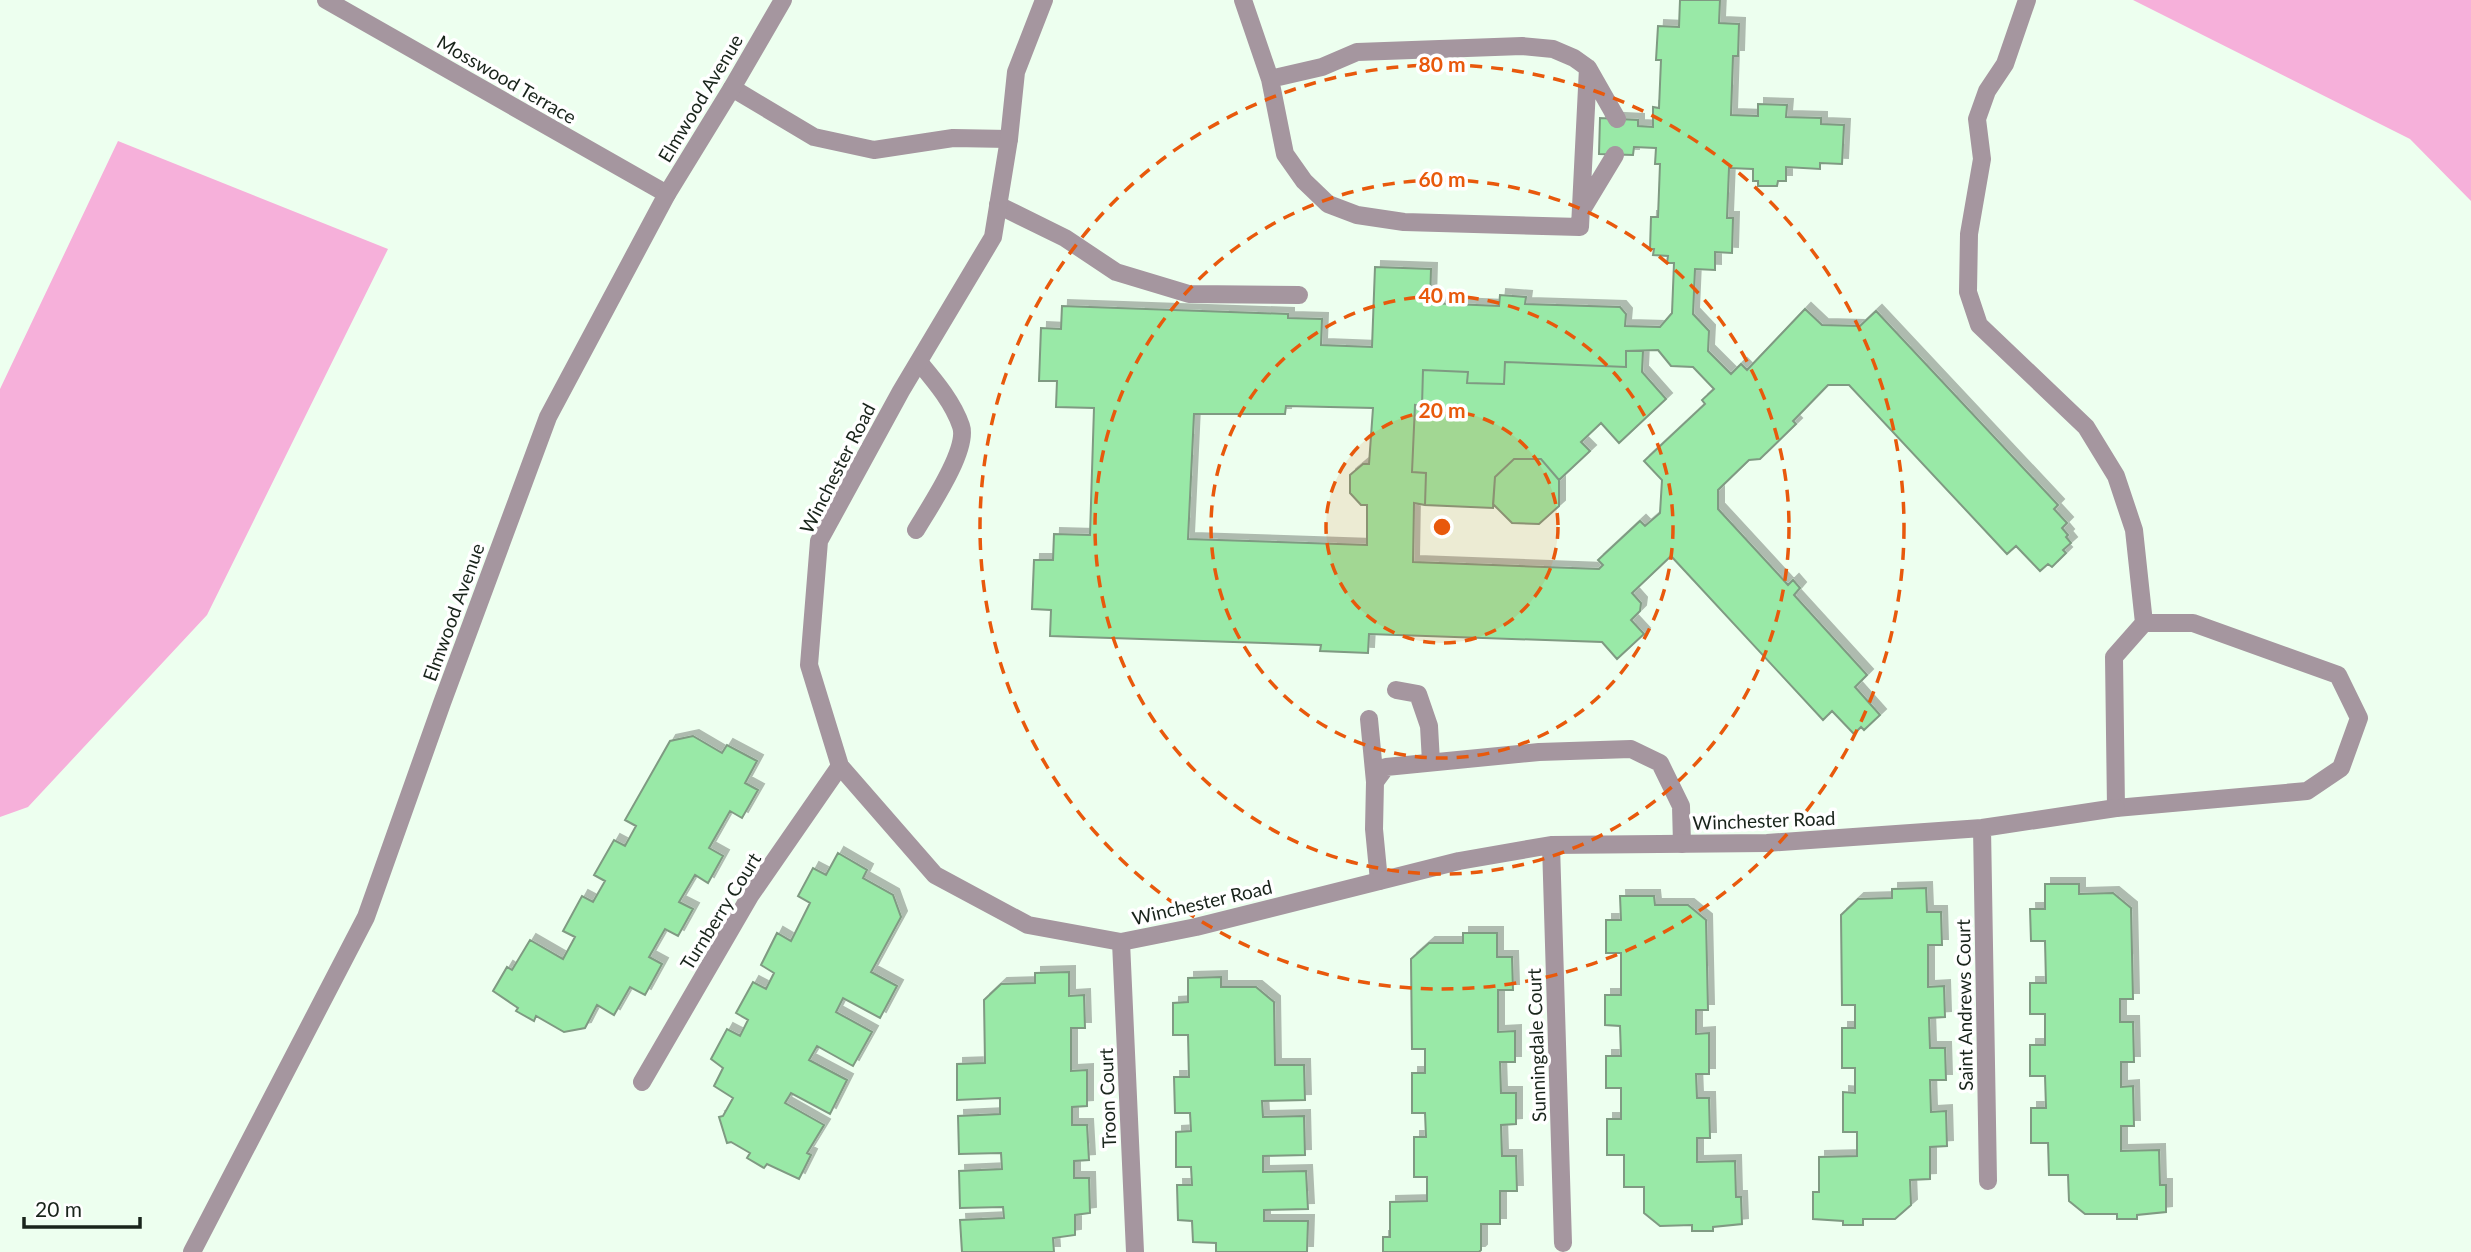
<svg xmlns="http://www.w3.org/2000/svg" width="2471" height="1252" viewBox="0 0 2471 1252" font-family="Lato,sans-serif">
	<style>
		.forest { fill: #f6b0da }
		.building { fill: #99e9a7; stroke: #7f9a82; stroke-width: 2; fill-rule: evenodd; filter: url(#shadow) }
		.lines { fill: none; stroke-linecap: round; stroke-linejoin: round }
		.service { stroke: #a5969f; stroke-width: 18 }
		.minor { stroke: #a5969f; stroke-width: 18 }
		.tertiary { stroke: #a5969f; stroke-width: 18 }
		.ring { fill: none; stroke: #e8590c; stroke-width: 3.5; stroke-dasharray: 12 9 }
		.labels { text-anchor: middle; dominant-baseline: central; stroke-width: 7; stroke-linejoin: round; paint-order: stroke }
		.street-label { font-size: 19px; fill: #19241b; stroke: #fff }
		.centre { fill: #e8590c; stroke: #fff; stroke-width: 3.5 }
		.ring-label { font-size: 21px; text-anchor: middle; font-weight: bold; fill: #e8590c; stroke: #fff; stroke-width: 7; stroke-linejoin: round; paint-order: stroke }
	</style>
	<defs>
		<filter id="shadow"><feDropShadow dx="6" dy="-6" stdDeviation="0" flood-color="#0004"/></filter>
	</defs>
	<rect width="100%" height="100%" fill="#edffef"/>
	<path class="forest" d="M2133 0H2471V201L2410 139Z
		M118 141 388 249 207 615 28 807 0 817V389Z"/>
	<path class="building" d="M1680 0H1720L1719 23 1739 24 1738 56H1733L1731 115 1758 116V104L1787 105 1786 117 1821 118V124L1844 125 1842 164 1820 163V169L1786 167V181H1778L1777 186H1758V181H1753V169L1729 168 1727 218H1733L1732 253 1715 252V270L1695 269 1693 314 1709 331 1708 351 1731 374 1741 364 1747 370 1805 309 1822 325 1860 326 1876 311 2058 505 2054 509 2067 523 2062 528 2068 535 2066 537 2071 543 2063 550 2066 553 2052 567 2048 564 2040 571 2016 546 2007 554 1849 385H1828L1793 421 1796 424 1760 459 1749 460 1718 490V509L1788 585 1793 580 1800 588 1794 595 1867 675 1855 687 1880 715 1864 730 1861 727 1854 734 1832 711 1823 720 1671 556 1632 593 1641 603 1640 611 1631 620 1644 634 1617 659 1602 642 1369 634 1368 653 1320 651 1321 645 1050 636 1051 610 1032 609 1034 560H1053L1054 534 1090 535 1094 408 1056 407 1057 381H1039L1041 328 1061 329 1062 306 1288 314V318L1322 319 1321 345 1372 347 1375 267 1431 269 1430 303 1499 306 1500 295 1526 297 1525 304 1620 307 1626 314 1625 326 1660 327 1672 313 1674 263H1667L1668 256 1653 255 1654 249H1650L1651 217H1658L1660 164H1655L1656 148 1634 147 1633 155 1599 154 1600 118 1638 120V126L1653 127V107L1659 108 1661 60H1656L1658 26 1679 27ZM1658 350 1671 366 1693 367 1714 389 1702 400 1705 404 1644 461 1662 480 1660 513 1645 526 1640 521 1598 560 1603 565 1599 569 1413 562 1414 503 1425 505 1426 473 1412 472 1415 405 1422 406 1423 370 1468 372 1467 383 1504 384 1505 362 1626 367V351ZM1286 406 1373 408 1369 464H1363L1350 475V493L1361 505H1367V545L1188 539 1194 414H1285Z
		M1626 351H1643L1642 372 1666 399 1619 443 1601 423 1581 442 1590 451 1559 480 1541 459H1514L1495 477 1493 508 1425 505 1426 473 1412 472 1415 405 1422 406 1423 370 1468 372 1467 383 1504 384 1505 362 1626 367Z
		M1514 459H1541L1559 480V506L1539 524 1512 523 1493 504 1495 477Z
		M693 736 722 753 727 745 757 761 745 783 758 790 742 818 730 811 709 848 723 856 708 883 695 875 679 902 693 909 678 936 665 929 649 957 662 964 645 995 630 987 614 1015 597 1005 585 1028 564 1032 536 1016 534 1021 516 1011 518 1008 493 991 507 967 512 970 530 940 563 959 575 937 563 931 582 896 593 902 605 881 594 875 614 840 625 846 636 826 625 820 670 741Z
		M838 853 867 870 863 878 893 895 901 917 871 972 897 986 880 1018 843 998 836 1012 872 1032 853 1066 817 1046 809 1060 847 1080 830 1114 791 1093 785 1103 824 1125 807 1153 811 1155 799 1179 767 1164 764 1168 747 1158 750 1153 731 1142 727 1143 719 1117 723 1116 733 1098 714 1086 723 1068 711 1059 727 1029 740 1036 748 1020 736 1013 753 982 766 989 774 973 761 965 777 933 791 941 810 903 798 896 813 868 826 875Z
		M2045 884H2079V894L2113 893 2131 908 2133 999H2120V1022H2133L2134 1062H2121V1087L2133 1086 2134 1126H2121V1151L2159 1150 2160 1185H2166V1212L2137 1215V1219H2117V1214H2085L2069 1201 2068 1175H2049L2048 1143H2031V1108H2046L2045 1076H2030V1045H2045V1014H2030V983H2046L2045 941H2031L2030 909H2045Z
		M1926 888 1927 912H1941L1942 945H1928V987L1944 986 1945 1017 1929 1018 1930 1048H1945L1946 1080H1930L1931 1112 1946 1111 1947 1146 1930 1147V1179L1910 1180 1911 1205 1895 1219H1863V1225H1843V1221L1813 1219V1192H1819V1157L1857 1156V1132H1843V1092L1855 1093V1068H1842V1028H1855V1005H1842L1841 915 1858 899 1892 898V889Z
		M1620 896H1654L1655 905H1688L1706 920 1708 1010H1696V1034L1709 1033V1074H1696L1697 1098H1709L1710 1138H1697V1162L1735 1161 1736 1197H1741L1742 1224 1713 1227V1231H1692V1225L1660 1226 1644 1213V1187H1624V1155H1607V1119H1621V1088H1606V1056H1621L1620 1026 1605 1025V995H1621V953H1606V920H1621Z
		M1463 933H1497V957H1512L1513 990H1498V1032L1515 1031V1062H1500L1501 1093H1516V1124L1501 1125 1502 1156H1516L1517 1191H1500V1224H1481V1250L1479 1252H1383V1237H1390V1202L1427 1201V1177H1414V1137H1426L1425 1113H1412V1073H1425V1049H1412L1411 959 1429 943H1463Z
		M1069 972V996L1084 995 1085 1028H1071V1071L1087 1070V1106L1072 1107V1125H1087L1089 1160 1074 1161V1178H1089L1090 1213 1075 1215V1235L1053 1238 1054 1252H962L960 1220 1004 1218 1003 1207 960 1208 959 1171 1002 1169 1001 1153 959 1154 958 1116 1000 1114V1098L957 1100V1064L985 1063 984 1000 1001 984 1035 983V973Z
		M1221 977V987H1256L1274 1002 1275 1065H1304L1305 1100 1262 1101 1263 1117 1304 1116 1305 1155 1263 1156V1172L1306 1171 1308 1209 1264 1210V1221H1308L1307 1252H1216V1243L1193 1242 1192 1221 1178 1220 1177 1185H1192L1191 1167H1176V1132L1191 1131 1190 1113H1175L1174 1077H1189L1188 1035H1173V1003L1188 1002V978Z"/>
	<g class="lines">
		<path class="service" d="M1243 0 1270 79 1285 154 1304 181 1328 204 1357 215 1404 222 1580 227 1588 68 1574 58 1553 49 1522 46 1357 52 1322 67 1270 79
			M2027 0 2005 64 1987 91 1977 119 1982 159 1969 234 1968 292 1979 325 2086 427 2116 476 2134 530 2144 623
			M1588 68 1617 119
			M732 88 814 137 874 150 953 138 1009 139
			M998 205 1065 238 1116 272 1189 294 1299 295
			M1583 208 1615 155
			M916 530C929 508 969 449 961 426 953 402 934 380 919 362
			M2144 623H2193L2338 675 2359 718 2341 768 2307 791 2116 808 2114 657Z
			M1396 690 1418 694 1429 726 1431 762
			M1369 719 1375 782
			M1379 881 1374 829 1375 782 1386 767 1539 752 1631 749 1660 763 1681 806 1682 844"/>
		<path class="minor" d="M326 0 667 194
			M1044 0 1016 72 1009 139 993 237 901 391 819 541 809 665 840 766 935 875 1028 925 1121 942 1196 927 1459 861 1551 845 1767 843 1982 828 2116 808
			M1982 828 1988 1181
			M1551 845 1563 1243
			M1121 942 1135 1252
			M642 1082 750 896 840 766"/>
		<path class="tertiary" d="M192 1252 366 917 442 703 548 417 667 194 732 88 783 0"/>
	</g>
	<circle cx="1442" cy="527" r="116" fill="#e8590c" fill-opacity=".12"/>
	<g class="ring">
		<circle cx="1442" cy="527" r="116"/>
		<circle cx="1442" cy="527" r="231"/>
		<circle cx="1442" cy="527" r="347"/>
		<circle cx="1442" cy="527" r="462"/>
	</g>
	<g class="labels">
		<g class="street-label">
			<text transform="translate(507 79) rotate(30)">Mosswood Terrace</text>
			<text transform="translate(700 98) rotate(-59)">Elmwood Avenue</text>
			<text transform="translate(837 468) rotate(-63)">Winchester Road</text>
			<text transform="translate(453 612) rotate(-70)">Elmwood Avenue</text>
			<text transform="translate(1764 820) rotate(-2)">Winchester Road</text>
			<text transform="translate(1202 902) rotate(-13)">Winchester Road</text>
			<text transform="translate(720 911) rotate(-58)">Turnberry Court</text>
			<text transform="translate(1964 1005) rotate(-91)">Saint Andrews Court</text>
			<text transform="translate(1536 1045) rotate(-92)">Sunningdale Court</text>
			<text transform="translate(1107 1098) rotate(-92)">Troon Court</text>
		</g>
	</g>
	<circle cx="1442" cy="527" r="10" class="centre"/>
	<g class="ring-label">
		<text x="1442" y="72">80 m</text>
		<text x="1442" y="187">60 m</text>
		<text x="1442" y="303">40 m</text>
		<text x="1442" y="418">20 m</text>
	</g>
	<path d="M24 1217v10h116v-10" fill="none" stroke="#19241b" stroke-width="3.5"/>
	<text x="35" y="1217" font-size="21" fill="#19241b" stroke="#ffffff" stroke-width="5" paint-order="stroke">20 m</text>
</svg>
